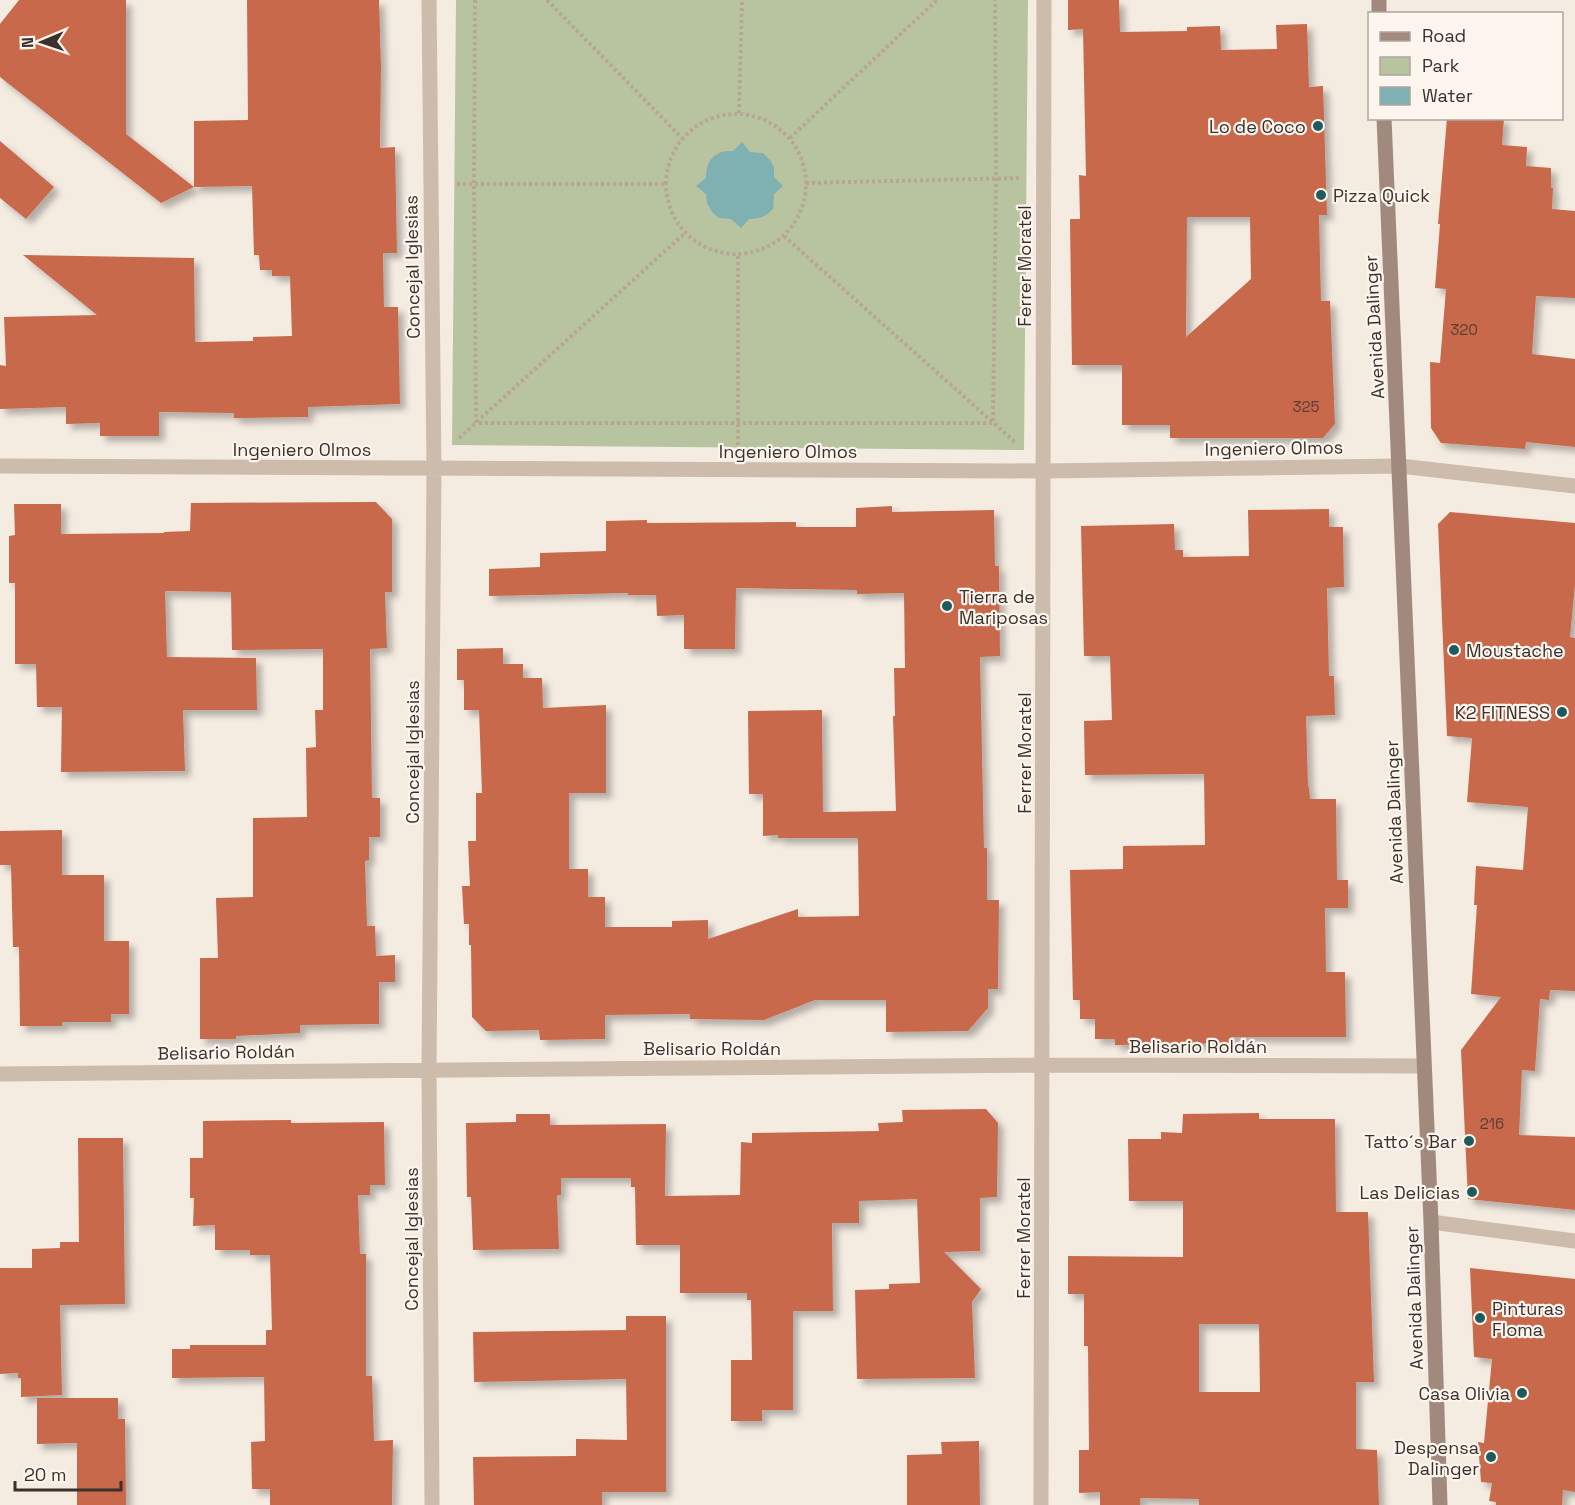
<svg xmlns="http://www.w3.org/2000/svg" width="1575" height="1505" viewBox="0 0 1575 1505" font-family="'Space Grotesk',sans-serif">
	<style>
		.green { fill: #b8c4a0 }
		.water { fill: #7fb0b2 }
		.building { fill: #c8694b; fill-rule: evenodd; filter: url(#shadow) }
		.lines { fill: none; stroke-linecap: round; stroke-linejoin: round }
		.path { stroke: #b9a596; stroke-width: 4; stroke-dasharray: 3 3; stroke-linecap: butt }
		.street { stroke: #cdbbac; stroke-width: 15 }
		.secondary { stroke: #a18a7d; stroke-width: 15 }
		.poi-dot { fill: #1f5a5e; stroke: #fbf5ee; stroke-width: 2 }
		.labels { text-anchor: middle; dominant-baseline: central; stroke-width: 4.5; stroke-linejoin: round; paint-order: stroke }
		.number-label { font-size: 15px; fill: #5e3e33 }
		.poi-label { font-size: 18px; fill: #3b302b; stroke: #fbf5ee; text-anchor: end }
		.street-label { font-size: 18px; fill: #3b302b; stroke: #fbf5ee }
	</style>
	<defs>
		<filter id="shadow"><feDropShadow dx="5.5" dy="5.5" stdDeviation="3" flood-color="#0004"/></filter>
	</defs>
	<rect width="100%" height="100%" fill="#f4ebe1"/>
	<path class="green" d="M456 0H1028L1024 450 452 445Z"/>
	<path class="water" d="M742 142 750 152 763 153 770 160 774 167V177L783 186 774 194 773 209C765 217 760 219 749 219L741 228 731 219 719 218 712 212 707 203 706 194 696 186 706 178C706 161 714 150 733 151Z"/>
	<path class="building" d="M19 0H126V134L194 187V121L248 120 247 0H379L381 67 380 148 395 147 397 253H383L384 307H398L400 404 308 407V417L234 418V413L159 412V436H100V423L66 424V407L0 409V365L6 366 4 317 97 315 23 255 194 258 195 342 253 341V337L292 336 290 276H272V270H260L259 255H254L252 186 194 187 161 203 0 77V24Z
		M1068 0H1119L1120 32 1187 31V27L1220 26 1221 50 1277 49 1276 25 1307 24 1309 87 1323 86 1327 215H1319L1321 301H1330L1335 424 1323 438H1170V425H1122V365H1072L1070 219H1080L1079 175 1086 176 1083 29 1068 30ZM1187 217H1250L1251 279 1186 337Z
		M1447 118H1504L1502 145 1527 147 1526 166 1551 168V188H1553L1552 209 1575 211V298L1536 296 1532 354 1575 359V447L1526 442 1525 449 1441 443 1431 428 1430 362 1440 363 1446 289 1435 288 1440 224H1438Z
		M0 141 54 187 26 219 0 198Z
		M376 502 392 519V592H385L387 648 370 649 372 798H380V837H369V860L365 861 367 926H375L376 956 395 955V982H379V1024L300 1025V1033L236 1036V1039H200V958H218L216 898 253 897V818L307 817 306 748 316 747 315 710H323V649L232 650 231 592 165 591 167 657 256 658 257 710H183L185 771 61 772 62 707H37L36 664H15V583H9V536L15 535 14 504H61V534L164 533V532L190 531 191 503Z
		M892 506V512L994 510 995 566H999L1000 656 980 657 984 848H987V900H999L998 989H988V1008L968 1031 886 1032V1000H815L764 1020 690 1019V1014L605 1015V1039L540 1040 539 1030 486 1031 472 1017 471 945H469V924H464L462 886H470L468 841H476V793H482L479 710H464V680H457V649L503 648V664H523V678H542L543 708 606 705V793H569V869H588V897H605V927H672V921L708 920V939L798 909V917L859 916 858 838H778V835L763 836V794H749L748 711 822 710 823 812 896 811 893 716H895L894 668H905L904 593 857 594V590L736 588 735 649H684V615L657 616 656 595H628V593L489 596V569L540 567V553L606 551V521L647 520V523L796 522V527H856V508Z
		M1329 509V527H1343L1344 587 1327 588 1329 676H1334L1335 715 1306 716 1308 787H1309L1310 799H1336L1337 880H1348V908H1325L1326 972H1345L1346 1037H1231V1043L1115 1045V1039H1095V1019H1080V1000H1073L1070 870 1123 869V846L1205 845 1204 774 1085 775 1084 721 1112 720 1110 656H1084L1081 526 1174 524 1175 550H1183V557L1249 556 1248 510Z
		M1450 512 1575 523V584L1570 637 1575 638V991L1550 990 1549 1000 1540 999 1535 1071 1522 1070 1519 1135 1575 1137V1210L1468 1199 1461 1050 1501 997 1471 994 1477 905H1474L1476 866 1523 870 1528 807 1467 802 1472 738 1447 736 1438 524Z
		M62 830V875H104V941H129V1014H111V1022H62V1026H20L19 947H13L11 865H0V831Z
		M986 1109 998 1123 997 1197 980 1198V1251L944 1252 981 1289 972 1302 975 1378 857 1379 855 1290 889 1289V1284L920 1283 917 1199 859 1201V1223H832L833 1311H793V1410H762V1421H731V1360H752L751 1300H747V1293H680V1245H636L635 1187H631V1178H561V1195H557L559 1249 473 1250 471 1197H467L466 1123 516 1122V1114H550V1125L666 1124 665 1196 740 1195 741 1142 752 1143V1133L879 1131 878 1123 903 1122 902 1110Z
		M1259 1113V1119H1335L1336 1212H1368L1374 1382H1356V1449L1377 1450 1379 1505H1199V1499L1140 1498V1505H1100V1492L1079 1493V1450H1089L1088 1346H1084V1294H1068V1256L1183 1257V1201H1129L1128 1139H1161V1132L1182 1133 1183 1114ZM1199 1324H1259L1260 1392H1199Z
		M291 1120V1123L384 1122 385 1185H370V1195H358L360 1254H366V1376H372L374 1441 393 1440 392 1505H270V1489H252L251 1442 265 1441 264 1377 172 1378V1349H190V1345H266V1330H272L270 1255H250V1250H215V1225L193 1226 194 1198H190V1158H203V1121Z
		M78 1138H123L125 1304 60 1305 62 1395 21 1397V1378H18V1373L0 1374V1268H32V1249L60 1248V1242H79Z
		M1470 1268 1575 1279V1492L1563 1490 1562 1505H1496V1502L1489 1501 1492 1483 1481 1482 1478 1442 1484 1443 1492 1359 1474 1357Z
		M626 1316H666V1492H602V1505H474L473 1457 576 1456V1439L627 1440 626 1379 474 1382 473 1332 626 1330Z
		M37 1398H118V1419H125L126 1505H77V1443L37 1444Z
		M979 1441 980 1505H907V1455L942 1454 941 1442Z"/>
	<g class="lines">
		<path class="path" d="M475 0 474 185 476 423H993L996 178 995 0
			M547 0 682 138
			M739 113 742 0
			M666 184a70 70 0 1 1 140 0a70 70 0 1 1-140 0Z
			M790 138 937 0
			M806 183 1020 178
			M457 184H666
			M784 236 1016 443
			M459 438 685 233
			M738 445V254"/>
		<path class="street" d="M429 0 434 470 429 1069 432 1505
			M0 466 1043 471 1400 466 1575 486
			M0 1074 1043 1065 1424 1066
			M1431 1222 1575 1241
			M1041 1505 1044 0"/>
		<path class="secondary" d="M1379 0V14
			M1384 118 1431 1222 1440 1505"/>
	</g>
	<g class="poi-dot">
		<circle cx="1318" cy="126" r="6"/>
		<circle cx="1321" cy="195" r="6"/>
		<circle cx="947" cy="606" r="6"/>
		<circle cx="1454" cy="650" r="6"/>
		<circle cx="1562" cy="712" r="6"/>
		<circle cx="1469" cy="1141" r="6"/>
		<circle cx="1472" cy="1192" r="6"/>
		<circle cx="1480" cy="1318" r="6"/>
		<circle cx="1522" cy="1393" r="6"/>
		<circle cx="1491" cy="1457" r="6"/>
	</g>
	<g class="labels">
		<g class="number-label">
			<text x="1464" y="329">320</text>
			<text x="1306" y="406">325</text>
			<text x="1492" y="1123">216</text>
		</g>
		<g class="poi-label">
			<text x="1306" y="126">Lo de Coco</text>
			<text x="1333" y="195" text-anchor="start">Pizza Quick</text>
			<text x="959" y="596" text-anchor="start">Tierra de<tspan x="959" dy="21">Mariposas</tspan></text>
			<text x="1466" y="650" text-anchor="start">Moustache</text>
			<text x="1550" y="712">K2 FITNESS</text>
			<text x="1457" y="1141">Tatto´s Bar</text>
			<text x="1460" y="1192">Las Delicias</text>
			<text x="1492" y="1308" text-anchor="start">Pinturas<tspan x="1492" dy="21">Floma</tspan></text>
			<text x="1510" y="1393">Casa Olivia</text>
			<text x="1479" y="1447">Despensa<tspan x="1479" dy="21">Dalinger</tspan></text>
		</g>
		<g class="street-label">
			<text transform="translate(1024 266) rotate(-90)">Ferrer Moratel</text>
			<text transform="translate(412 267) rotate(-91)">Concejal Iglesias</text>
			<text transform="translate(1374 327) rotate(-93)">Avenida Dalinger</text>
			<text transform="translate(1274 448) rotate(-1)">Ingeniero Olmos</text>
			<text x="302" y="449">Ingeniero Olmos</text>
			<text x="788" y="451">Ingeniero Olmos</text>
			<text transform="translate(412 752) rotate(-90)">Concejal Iglesias</text>
			<text transform="translate(1024 753) rotate(-90)">Ferrer Moratel</text>
			<text transform="translate(1394 812) rotate(-92)">Avenida Dalinger</text>
			<text x="1198" y="1046">Belisario Roldán</text>
			<text x="712" y="1048">Belisario Roldán</text>
			<text transform="translate(226 1052) rotate(-1)">Belisario Roldán</text>
			<text transform="translate(1023 1238) rotate(-90)">Ferrer Moratel</text>
			<text transform="translate(411 1239) rotate(-90)">Concejal Iglesias</text>
			<text transform="translate(1414 1298) rotate(-92)">Avenida Dalinger</text>
		</g>
	</g>
	<rect x="1368" y="12" width="195" height="108" fill="#fbf5ee" stroke="#aea6a0" stroke-width="1.5"/>
	<rect x="1380" y="32" width="30" height="9" fill="#a18a7d" stroke="#aea6a0" stroke-width="1.5"/>
	<text x="1422" y="42" font-size="18" fill="#3b302b">Road</text>
	<rect x="1380" y="57" width="30" height="18" fill="#b8c4a0" stroke="#aea6a0" stroke-width="1.5"/>
	<text x="1422" y="72" font-size="18" fill="#3b302b">Park</text>
	<rect x="1380" y="87" width="30" height="18" fill="#7fb0b2" stroke="#aea6a0" stroke-width="1.5"/>
	<text x="1422" y="102" font-size="18" fill="#3b302b">Water</text>
	<g transform="translate(42 42) rotate(268)" stroke="#fbf5ee" stroke-width="4.5" paint-order="stroke">
	<path d="M0-4.5L10 22L0 15L-10 22Z" fill="#3b302b"/>
	<text y="-9" font-size="16" font-weight="bold" text-anchor="middle" fill="#3b302b">N</text>
	</g>
	<path d="M15 1481v9h106v-9" fill="none" stroke="#3b302b" stroke-width="3"/>
	<text x="24" y="1481" font-size="18" fill="#3b302b" stroke="#fbf5ee" stroke-width="4.5" paint-order="stroke">20 m</text>
</svg>
